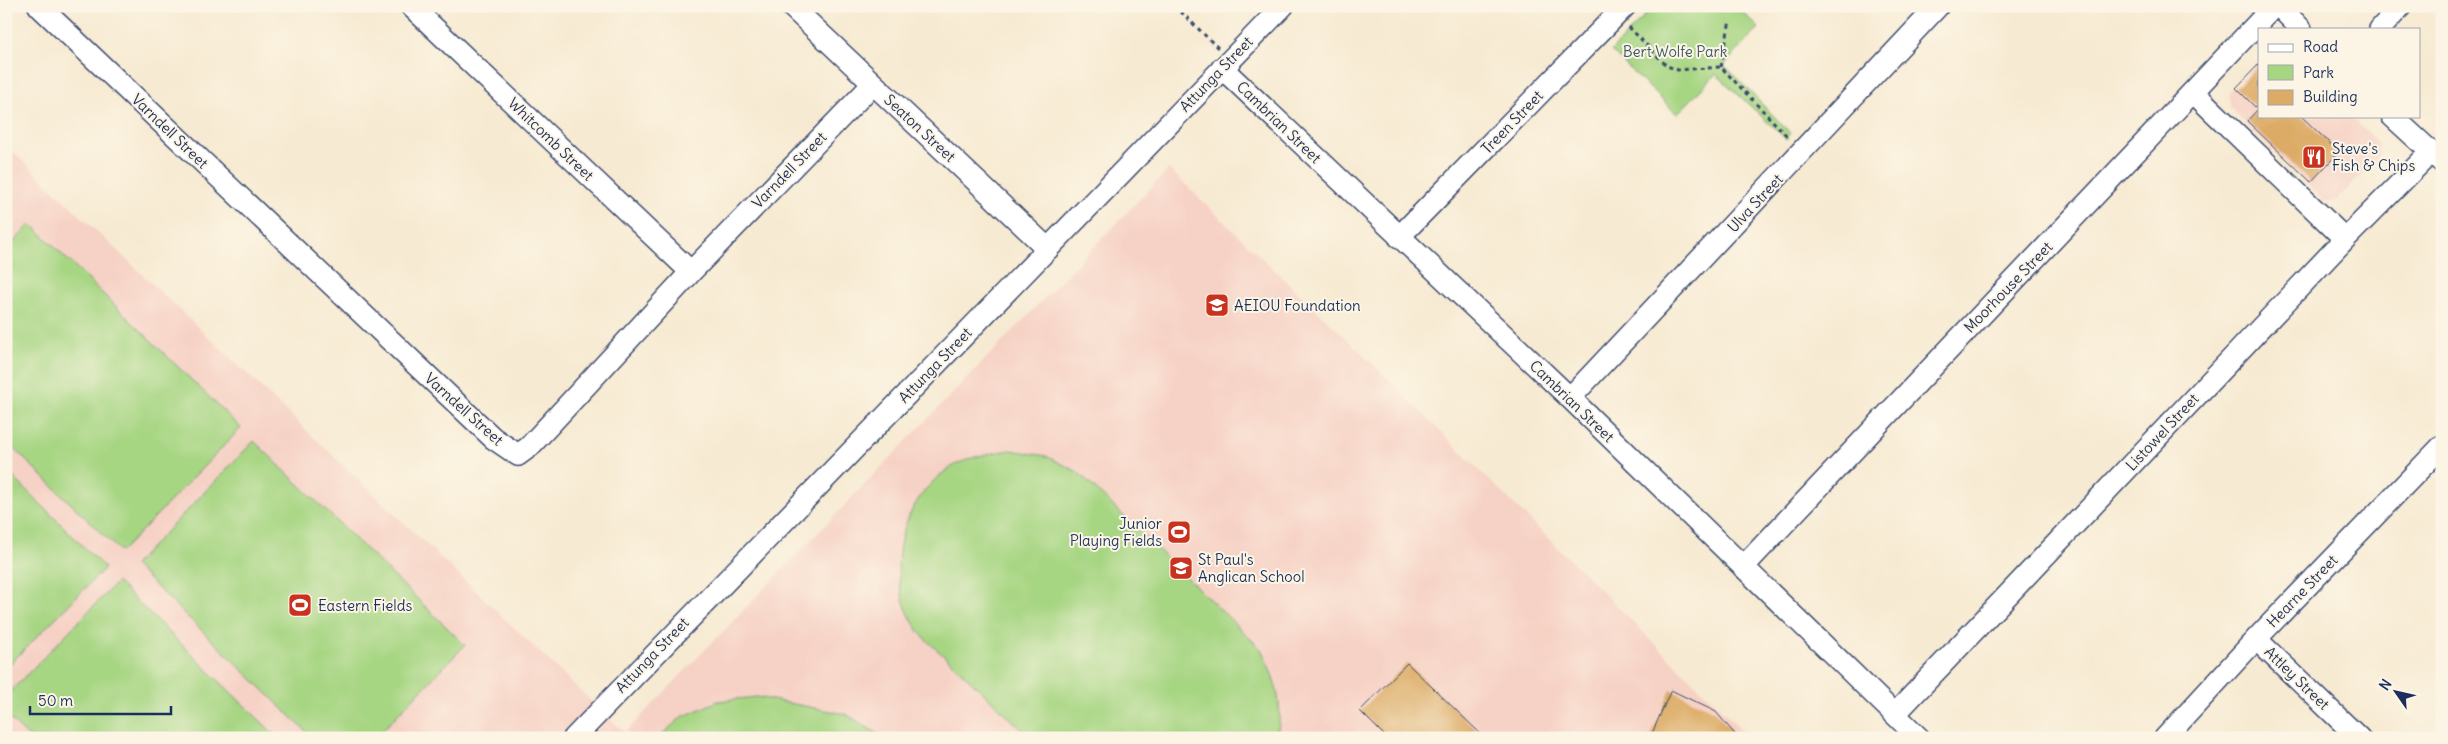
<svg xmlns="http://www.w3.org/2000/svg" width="2448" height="744" viewBox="0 0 2448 744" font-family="Delius,sans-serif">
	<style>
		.built { fill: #f6d1c5 }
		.green { fill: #a7d683; stroke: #618270 }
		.building { fill: #dcab65 }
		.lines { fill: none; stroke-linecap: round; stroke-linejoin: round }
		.minor-casing { stroke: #3c4b6f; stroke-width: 24 }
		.path { stroke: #3c4b6f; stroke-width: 3; stroke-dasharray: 4 4; stroke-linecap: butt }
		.minor { stroke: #fff; stroke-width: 21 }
		.labels { text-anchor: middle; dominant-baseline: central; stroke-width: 4; stroke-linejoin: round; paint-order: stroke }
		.park-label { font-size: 15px; fill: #3e5967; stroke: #fcf5e5 }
		.street-label { font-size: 15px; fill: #1b2f5e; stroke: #fcf5e5 }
		.poi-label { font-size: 15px; fill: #1b2f5e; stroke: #fcf5e5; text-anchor: start }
	</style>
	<rect width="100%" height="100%" fill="#fcf5e5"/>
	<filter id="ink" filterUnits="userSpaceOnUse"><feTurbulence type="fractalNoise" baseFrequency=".02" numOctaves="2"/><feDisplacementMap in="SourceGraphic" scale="10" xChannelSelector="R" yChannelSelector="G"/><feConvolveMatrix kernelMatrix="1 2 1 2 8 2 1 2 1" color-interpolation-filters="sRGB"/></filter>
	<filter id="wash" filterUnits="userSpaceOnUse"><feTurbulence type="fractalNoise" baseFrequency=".0096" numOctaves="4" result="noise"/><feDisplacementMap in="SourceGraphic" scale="20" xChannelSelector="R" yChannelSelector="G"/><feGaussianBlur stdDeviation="1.12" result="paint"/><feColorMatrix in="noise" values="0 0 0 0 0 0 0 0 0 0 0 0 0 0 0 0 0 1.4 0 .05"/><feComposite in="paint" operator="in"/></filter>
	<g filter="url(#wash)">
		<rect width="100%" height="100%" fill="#f7ead2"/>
		<path class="built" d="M2259 60V116H2350L2378 143 2380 154 2336 201H2324L2230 108 2229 93Z
			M6 145 625 733 1169 169 1355 347 1750 738H6Z"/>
		<path class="green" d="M1654 6H1736L1759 28 1724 65 1791 134 1786 139 1716 74 1677 114 1611 51Z
			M31 224 241 428 121 552 6 441V250Z
			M254 441 465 645 375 738H313L134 565Z
			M1011 450 1046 456 1078 472 1261 649C1275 679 1285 704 1276 738H1031C1005 713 979 689 953 664 943 654 929 644 920 633 883 583 895 510 943 473 963 457 987 454 1011 450Z
			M6 470 105 568 6 668Z
			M117 582 278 738H30L6 715V696Z
			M757 697 846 714 884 738H658L682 717 718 701Z"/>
		<g id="blocks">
			<path class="building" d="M2259 64V103L2255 107 2236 88Z
				M2259 108V116H2301L2339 152 2311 182 2247 121Z
				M1407 663 1485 738H1387L1360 711Z
				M1671 690 1716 712 1738 738H1650Z"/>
		</g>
	</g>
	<g filter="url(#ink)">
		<use href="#blocks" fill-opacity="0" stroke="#3c4b6f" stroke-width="1"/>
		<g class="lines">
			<g class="minor-casing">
				<path id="minor" d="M39 6 493 438 518 455 529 447 691 272 873 84
					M411 6 691 272
					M791 6 1048 249
					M2279 6 2301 29
					M2380 29 2401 6
					M1222 68 1570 398 1919 738
					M2193 92 2345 239
					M2392 116 2442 162
					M1399 237 1625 6
					M1570 398 1938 6
					M1743 567 2274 6
					M2256 639 2359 738
					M1895 714 2345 239 2431 152
					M574 738 1283 6
					M2165 738 2256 639 2442 446"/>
			</g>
			<path class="path" d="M1175 6 1218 48
				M1629 27 1667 66 1678 70 1721 67 1788 137
				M1721 67 1730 20"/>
			<use href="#minor" class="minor"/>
		</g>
	</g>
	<defs>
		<g id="restaurant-square" transform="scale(1.25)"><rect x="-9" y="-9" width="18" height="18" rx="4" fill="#c8321e" stroke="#fcf5e5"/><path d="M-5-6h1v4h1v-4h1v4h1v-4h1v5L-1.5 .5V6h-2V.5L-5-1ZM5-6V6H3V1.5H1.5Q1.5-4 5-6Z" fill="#fff"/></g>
		<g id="school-square" transform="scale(1.25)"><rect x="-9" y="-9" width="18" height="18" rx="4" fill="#c8321e" stroke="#fcf5e5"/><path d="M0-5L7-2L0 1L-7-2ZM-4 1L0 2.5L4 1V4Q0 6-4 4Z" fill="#fff"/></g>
		<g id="stadium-square" transform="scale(1.25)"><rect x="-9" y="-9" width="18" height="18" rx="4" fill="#c8321e" stroke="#fcf5e5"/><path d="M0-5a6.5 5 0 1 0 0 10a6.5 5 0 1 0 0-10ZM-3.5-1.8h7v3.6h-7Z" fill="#fff"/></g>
	</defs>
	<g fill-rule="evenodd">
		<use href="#restaurant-square" x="2314" y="157"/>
		<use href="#school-square" x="1217" y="305"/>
		<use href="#stadium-square" x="1179" y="532"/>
		<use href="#school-square" x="1181" y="568"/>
		<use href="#stadium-square" x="300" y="605"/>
	</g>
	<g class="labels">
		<g class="park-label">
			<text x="1675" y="51">Bert Wolfe Park</text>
		</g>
		<g class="street-label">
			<text transform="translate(1216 74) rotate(-46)">Attunga Street</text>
			<text transform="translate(1279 122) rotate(44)">Cambrian Street</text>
			<text transform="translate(1512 122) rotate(-46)">Treen Street</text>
			<text transform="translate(920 128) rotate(43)">Seaton Street</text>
			<text transform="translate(170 131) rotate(44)">Varndell Street</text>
			<text transform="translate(551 139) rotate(44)">Whitcomb Street</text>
			<text transform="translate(789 170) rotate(-46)">Varndell Street</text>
			<text transform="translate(1755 203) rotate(-47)">Ulva Street</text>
			<text transform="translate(2008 287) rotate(-46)">Moorhouse Street</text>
			<text transform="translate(935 365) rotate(-46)">Attunga Street</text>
			<text transform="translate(1572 401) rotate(44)">Cambrian Street</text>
			<text transform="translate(464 409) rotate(42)">Varndell Street</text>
			<text transform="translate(2162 432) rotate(-47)">Listowel Street</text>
			<text transform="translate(2302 591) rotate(-46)">Hearne Street</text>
			<text transform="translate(652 655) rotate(-46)">Attunga Street</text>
			<text transform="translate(2297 678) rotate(44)">Attley Street</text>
		</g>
		<g class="poi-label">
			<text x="2332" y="148">Steve's<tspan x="2332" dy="17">Fish &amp; Chips</tspan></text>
			<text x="1234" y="305">AEIOU Foundation</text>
			<text x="1162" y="523" text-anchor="end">Junior<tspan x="1162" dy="17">Playing Fields</tspan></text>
			<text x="1198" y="559">St Paul's<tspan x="1198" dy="17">Anglican School</tspan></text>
			<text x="318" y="605">Eastern Fields</text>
		</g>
	</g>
	<rect width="2448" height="744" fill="none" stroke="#fcf5e5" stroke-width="25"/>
	<rect x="2258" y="28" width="162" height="90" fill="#fcf5e5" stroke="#a2a6af"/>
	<rect x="2268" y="44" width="25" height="8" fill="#ffffff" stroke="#a2a6af"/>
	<text x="2303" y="52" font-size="15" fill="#1b2f5e">Road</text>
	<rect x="2268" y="65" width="25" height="15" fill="#a7d683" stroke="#a2a6af"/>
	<text x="2303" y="78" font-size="15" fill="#1b2f5e">Park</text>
	<rect x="2268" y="90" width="25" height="15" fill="#dcab65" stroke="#a2a6af"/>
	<text x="2303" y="102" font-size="15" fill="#1b2f5e">Building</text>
	<g transform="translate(2396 692) rotate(304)" stroke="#fcf5e5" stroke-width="4" paint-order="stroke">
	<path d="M0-4L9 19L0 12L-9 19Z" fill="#1b2f5e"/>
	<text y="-8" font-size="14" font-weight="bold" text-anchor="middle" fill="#1b2f5e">N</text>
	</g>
	<path d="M30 706v8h141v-8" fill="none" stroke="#1b2f5e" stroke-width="2.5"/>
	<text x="38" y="706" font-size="15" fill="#1b2f5e" stroke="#fcf5e5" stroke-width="4" paint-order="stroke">50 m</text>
</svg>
